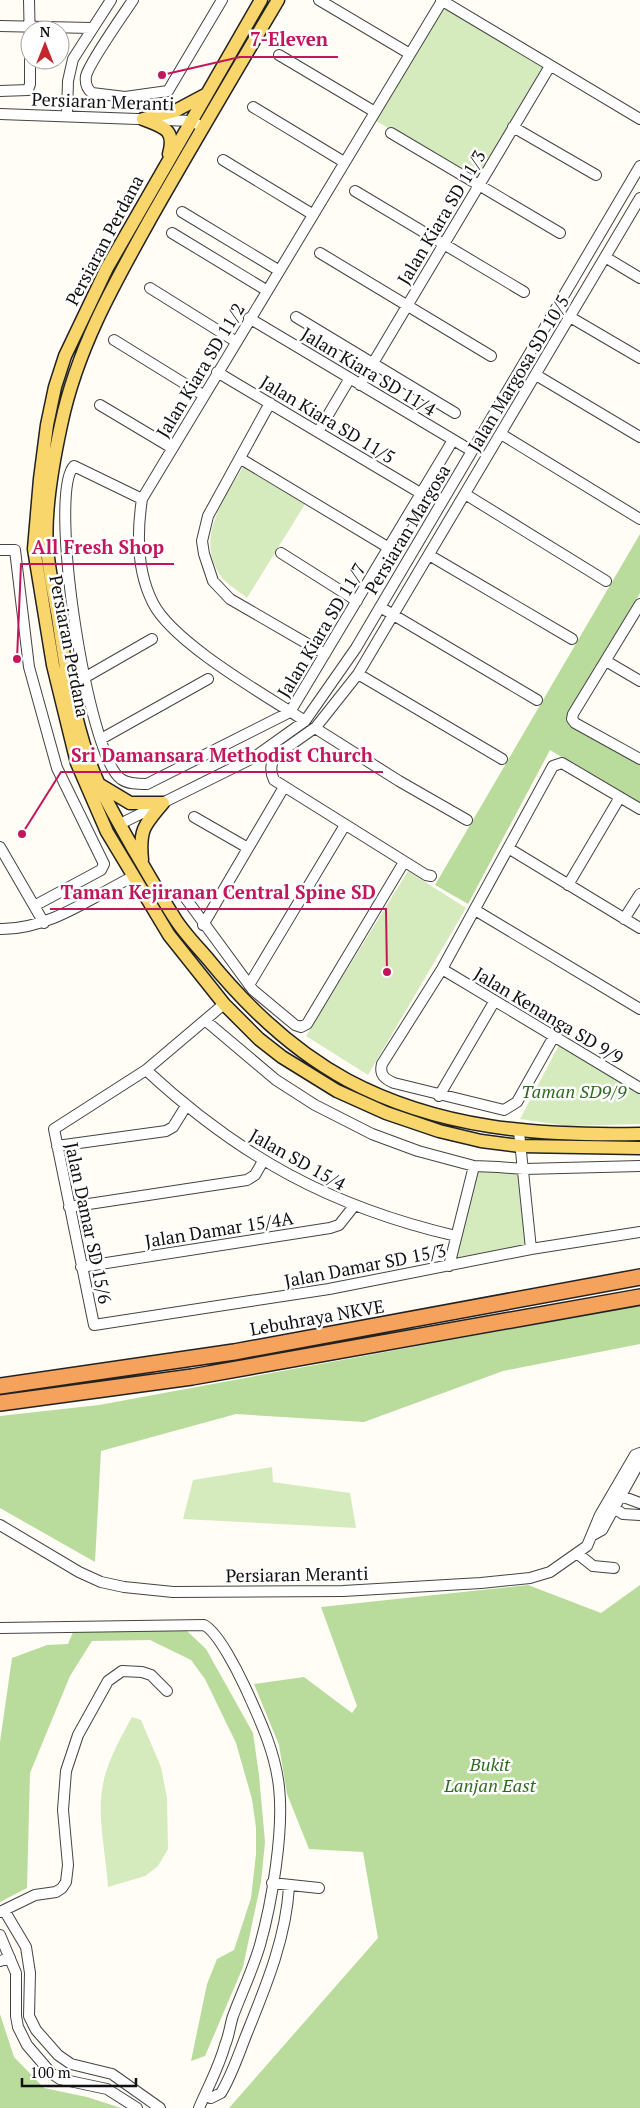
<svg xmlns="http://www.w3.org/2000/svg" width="640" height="2108" viewBox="0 0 640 2108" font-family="'PT Serif',serif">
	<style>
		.green { fill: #d5ebbd }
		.forest { fill: #b9dc9c }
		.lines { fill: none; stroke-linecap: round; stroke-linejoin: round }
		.minor-casing { stroke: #444; stroke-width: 12 }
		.major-casing { stroke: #222; stroke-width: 15 }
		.highway-casing { stroke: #222; stroke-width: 18 }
		.minor { stroke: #fff; stroke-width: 10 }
		.major { stroke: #f9d66b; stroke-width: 12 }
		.highway { stroke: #f5a25d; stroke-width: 15 }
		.labels { text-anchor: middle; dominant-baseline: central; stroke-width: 5; stroke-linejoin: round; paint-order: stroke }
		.street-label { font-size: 18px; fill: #111; stroke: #fff }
		.park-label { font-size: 18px; font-style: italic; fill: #2f6b1f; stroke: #fff }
		.leader { fill: none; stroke: #c2185b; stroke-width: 2 }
		.callout-dot { fill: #c2185b; stroke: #fff; stroke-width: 2 }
		.callout-label { font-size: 19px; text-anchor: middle; font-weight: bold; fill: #c2185b; stroke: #fff; stroke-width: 5; stroke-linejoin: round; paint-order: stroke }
	</style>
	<rect width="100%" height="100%" fill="#fffdf5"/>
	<path class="green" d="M442 4 547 67 478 181 373 119Z
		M243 467 305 504 247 598C239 591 226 584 220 575 195 537 224 499 243 467Z
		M408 871 466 908 368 1075 306 1036Z
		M560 1043 640 1090V1124L567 1126 520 1119Z
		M476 1169 521 1171 529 1246 452 1263Z
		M272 1467 273 1482 350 1493 356 1528 183 1519 193 1480Z
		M132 1717 141 1720 161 1767 167 1798 168 1849 158 1866 145 1876 108 1887C106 1850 94 1809 106 1772 112 1753 122 1735 132 1717Z"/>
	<path class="forest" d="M640 534V593L566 720 640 763V804L550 750 468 904 435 885Z
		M640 1305V1344L503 1371 364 1422 236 1414 101 1451 95 1562 0 1508V1416L99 1405Z
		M528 1585 601 1613 640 1585V2108H229L378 1938 363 1852 309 1849 287 1794 279 1745 254 1684 304 1677 352 1713 357 1706 321 1607Z
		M186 1630 206 1649 253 1733 259 1775 265 1842 261 1882 243 1967 205 2056 191 2061 207 1984 217 1959 234 1950 251 1898 256 1854V1828L252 1799 236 1743 205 1679 191 1660 150 1640 92 1641 70 1676 30 1773 27 1888 0 1902V1742L12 1658 47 1645 68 1644 73 1632Z
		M0 2014 14 2057 44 2088 87 2097 121 2108H0Z"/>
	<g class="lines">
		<g class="minor-casing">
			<path id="minor" d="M29 0 30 46
				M133 0C123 15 89 63 86 76 85 83 87 89 92 93L125 97 168 91 222 0
				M319 0 410 54
				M441 0 640 119
				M0 26 91 28
				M279 55 375 112
				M0 91 28 90 30 84V60
				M253 107 344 162
				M0 114 192 121 197 124
				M67 115 68 81 73 59 111 0
				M513 127 596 175
				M391 133 560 233
				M223 160 312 214
				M355 191 524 292
				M182 212 278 270
				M172 233 266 290
				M320 253 491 356
				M605 257 640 278
				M150 288 235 341
				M296 317 455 413
				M570 317 640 358
				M249 318 472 451
				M114 340 203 395
				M217 372 422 494
				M536 375 640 437
				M360 385 550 66
				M270 403 208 516 202 541 204 554 213 581 230 599 325 654
				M100 405 172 448
				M318 432 350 378
				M501 434 640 519
				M241 459 389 548
				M465 494 606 581
				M142 499 74 466C47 493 88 757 121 779 128 784 138 784 147 784L290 712 453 440
				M0 550H15L29 667 57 768 104 864 101 870 34 906
				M281 553 357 601
				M429 555 572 639
				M640 604 573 714 572 719 575 723 640 759
				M380 607 537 700
				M606 661 640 681
				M358 674 502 759
				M84 678 152 639
				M305 721C265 695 173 643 153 603 137 572 137 532 142 499L442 1
				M315 728 399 781 467 820
				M101 739 208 679
				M194 817 248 848
				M120 824 253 758 305 721 356 648 640 166
				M0 847 44 923
				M508 848 640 928
				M431 876 426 875 274 780C270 772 270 765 275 756L316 727 358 674 640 198
				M568 885 620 797
				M184 896 253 990 295 1025 301 1027 307 1024 404 862
				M475 910 640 1009
				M624 919 640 894
				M203 925 284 787
				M0 929C48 930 91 898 132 877
				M442 969 640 1088
				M249 985 345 825
				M224 1004 146 1070 54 1129 94 1325 329 1289 531 1249 640 1232
				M206 1021 276 1080 315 1105 372 1134 418 1151 474 1166 498 1167 524 1169 640 1166
				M553 1038 517 1102 504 1110 394 1083C385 1079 379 1075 382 1064L442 969 553 766 562 763 640 809
				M146 1070C240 1157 331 1207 456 1236
				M439 1096 494 1002
				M519 1132 531 1249
				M57 1146 166 1131 173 1127 186 1106
				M69 1207 247 1180 255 1175 263 1161
				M449 1266 474 1166
				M81 1267 330 1228 339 1225 354 1206
				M617 1500 621 1496 640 1503
				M615 1503 614 1508 623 1514 640 1515
				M0 1525 79 1572 101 1582 124 1587 173 1592 343 1591 481 1583 530 1578 550 1572 587 1546 600 1515 635 1455 640 1453
				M593 1535 602 1530 640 1461
				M578 1554 593 1566 614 1568
				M0 1628 204 1625C218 1632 238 1672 245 1687 260 1720 275 1751 279 1787 284 1831 272 1902 260 1945 253 1969 242 1992 233 2016 230 2025 229 2036 225 2045 219 2067 208 2087 199 2108
				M272 1883 319 1888
				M4 1910 26 1947 30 1973 29 2016 36 2030 58 2055 71 2064 112 2074 160 2108
				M0 1912 35 1895 56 1892 62 1888 66 1882 68 1865 63 1810 66 1771 78 1735 108 1681 122 1671 142 1672 151 1675 167 1691
				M0 1935 16 1973V2016L18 2027 27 2045 51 2073 60 2079 107 2089 137 2108
				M0 1961 10 1958
				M205 2096 211 2098 221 2093C232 2075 239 2053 247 2033 266 1986 286 1938 289 1887"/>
		</g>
		<g class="major-casing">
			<path id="major" d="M261 0 107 268 65 356 55 387 47 425 40 479 34 549 53 665 77 763 107 832 169 935 224 1004 259 1039 282 1057 337 1091 386 1113 439 1131 481 1141 520 1146 640 1148
				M278 0C236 71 194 142 153 214 115 282 77 348 61 425 53 462 44 511 47 548 49 571 54 594 58 617 65 665 73 715 89 760 100 792 118 821 134 850 147 872 160 895 174 917 183 932 196 945 208 959 247 1007 292 1050 347 1080 439 1129 538 1136 640 1134
				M143 119 175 111 205 95
				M143 119C163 127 176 129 169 154
				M100 785 130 803H163
				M142 860C139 830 144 825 163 803"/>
		</g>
		<g class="highway-casing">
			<path id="highway" d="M0 1386 234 1352 640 1277
				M0 1403 192 1377 640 1297"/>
		</g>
		<use href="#minor" class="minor"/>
		<use href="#major" class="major"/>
		<use href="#highway" class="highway"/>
	</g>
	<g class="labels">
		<g class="street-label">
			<text transform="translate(103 101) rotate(2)">Persiaran Meranti</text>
			<text transform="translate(441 217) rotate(-59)">Jalan Kiara SD 11/3</text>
			<text transform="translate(104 240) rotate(-62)">Persiaran Perdana</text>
			<text transform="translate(200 370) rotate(-59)">Jalan Kiara SD 11/2</text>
			<text transform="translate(369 371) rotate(31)">Jalan Kiara SD 11/4</text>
			<text transform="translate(518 373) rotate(-59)">Jalan Margosa SD 10/5</text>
			<text transform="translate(328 419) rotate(31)">Jalan Kiara SD 11/5</text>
			<text transform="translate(407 529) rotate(-59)">Persiaran Margosa</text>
			<text transform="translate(321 630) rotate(-59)">Jalan Kiara SD 11/7</text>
			<text transform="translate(70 646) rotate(79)">Persiaran Perdana</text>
			<text transform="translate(549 1015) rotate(31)">Jalan Kenanga SD 9/9</text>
			<text transform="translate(298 1159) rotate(29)">Jalan SD 15/4</text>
			<text transform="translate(89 1223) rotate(78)">Jalan Damar SD 15/6</text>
			<text transform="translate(219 1229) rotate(-9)">Jalan Damar 15/4A</text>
			<text transform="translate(365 1265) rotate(-11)">Jalan Damar SD 15/3</text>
			<text transform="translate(317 1317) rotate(-10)">Lebuhraya NKVE</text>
			<text transform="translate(297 1574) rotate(-1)">Persiaran Meranti</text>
		</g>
		<g class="park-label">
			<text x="574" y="1091">Taman SD9/9</text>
			<text x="490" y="1764">Bukit<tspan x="490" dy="21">Lanjan East</tspan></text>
		</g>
	</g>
	<path class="leader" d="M162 75L240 57H338M17 659L21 564H174M22 834L61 772H383M387 972L386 909H50"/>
	<g class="callout-dot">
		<circle cx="162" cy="75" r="5"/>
		<circle cx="17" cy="659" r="5"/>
		<circle cx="22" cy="834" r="5"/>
		<circle cx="387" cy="972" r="5"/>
	</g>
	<g class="callout-label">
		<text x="289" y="46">7-Eleven</text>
		<text x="98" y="554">All Fresh Shop</text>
		<text x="222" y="762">Sri Damansara Methodist Church</text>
		<text x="218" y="899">Taman Kejiranan Central Spine SD</text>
	</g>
	<g transform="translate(45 45)"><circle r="24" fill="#ffffff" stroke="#a0a0a0"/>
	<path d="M0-4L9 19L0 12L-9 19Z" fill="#c4262e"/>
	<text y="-8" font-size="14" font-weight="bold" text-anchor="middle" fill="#111111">N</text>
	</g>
	<path d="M22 2078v8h114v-8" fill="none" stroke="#111111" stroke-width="2.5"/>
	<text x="30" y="2078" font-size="15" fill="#111111" stroke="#ffffff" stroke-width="4" paint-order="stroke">100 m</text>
</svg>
